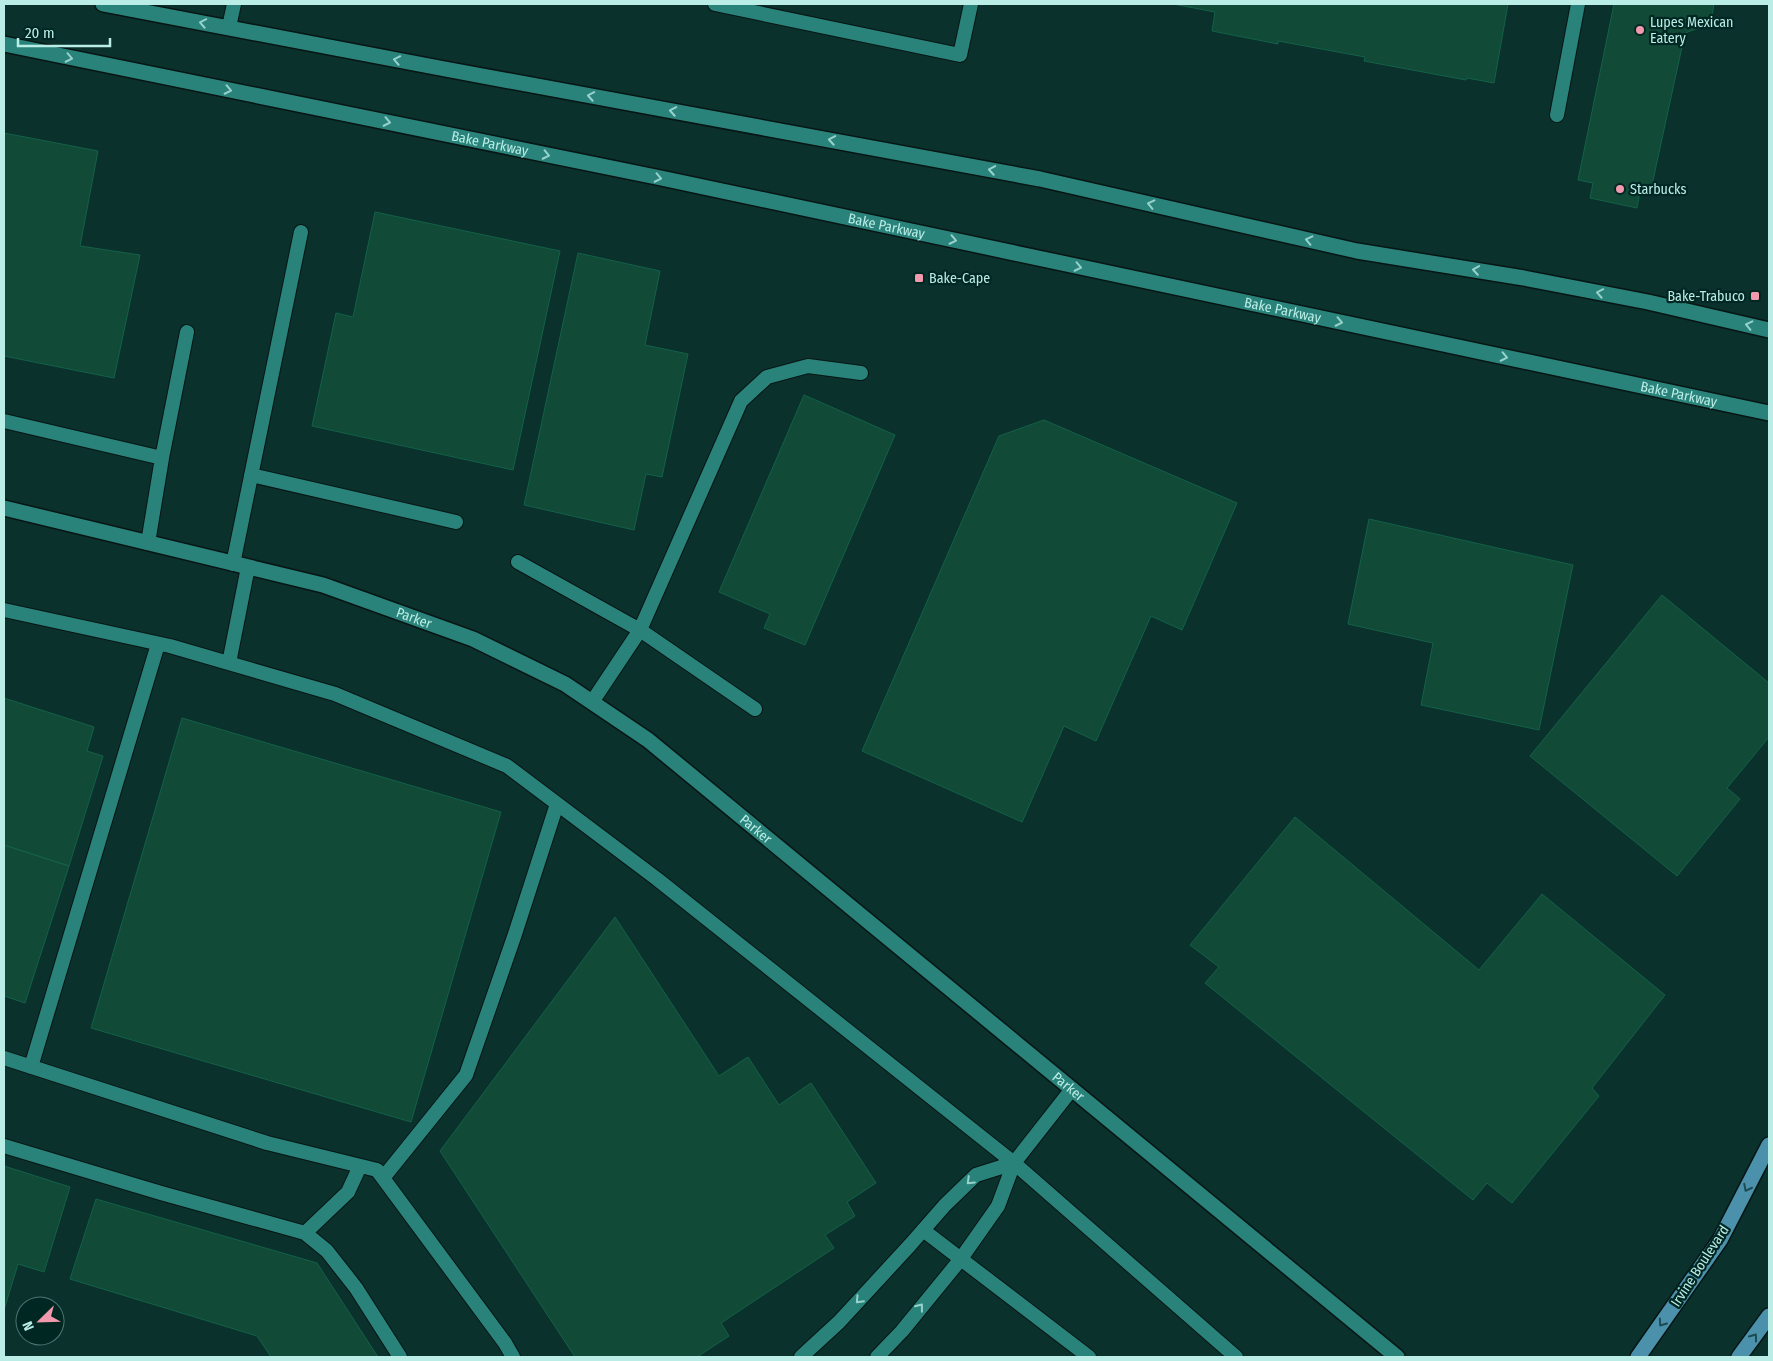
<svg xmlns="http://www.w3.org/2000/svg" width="1773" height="1361" viewBox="0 0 1773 1361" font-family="'Fira Sans Condensed',sans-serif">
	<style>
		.building { fill: #114a37; stroke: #136148 }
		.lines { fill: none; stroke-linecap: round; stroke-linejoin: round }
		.service-casing { stroke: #071614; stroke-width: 16 }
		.tertiary-casing { stroke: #071614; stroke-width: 18 }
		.secondary-casing { stroke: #071614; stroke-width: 18 }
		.primary-casing { stroke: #071614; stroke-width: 18 }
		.service { stroke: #29837a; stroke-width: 14 }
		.tertiary { stroke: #29837a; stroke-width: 15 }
		.secondary { stroke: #29837a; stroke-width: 15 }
		.primary { stroke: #4c91ab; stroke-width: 15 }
		.oneway { stroke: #96d2cb }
		.oneway2 { stroke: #1b4c53 }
		.poi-dot { fill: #f29aad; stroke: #012723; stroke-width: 2 }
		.labels { text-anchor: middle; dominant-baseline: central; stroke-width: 4.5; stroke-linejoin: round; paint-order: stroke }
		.poi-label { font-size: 14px; fill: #baede6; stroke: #012723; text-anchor: start }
		.street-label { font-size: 14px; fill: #baede6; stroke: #012723 }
	</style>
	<rect width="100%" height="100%" fill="#0b312d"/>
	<path class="building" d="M1173 4H1508L1494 83 1467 78 1466 80 1364 61 1365 57 1278 41V44L1212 31 1215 12Z
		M1614 4H1714L1712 16 1704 26 1685 33 1650 194 1640 192 1637 208 1590 198 1593 183 1578 180Z
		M4 133 98 151 80 246 140 255 114 378 4 356Z
		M375 212 560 251 513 470 312 426 336 313 353 317Z
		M578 253 660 271 645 345 688 354 662 477 646 474 634 530 524 505Z
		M804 395 895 435 805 645 764 628 770 614 719 592Z
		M1044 420 1237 503 1182 630 1151 616 1096 741 1064 726 1022 822 862 751 999 436Z
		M1369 519 1573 565 1539 730 1421 705 1433 643 1348 624Z
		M1662 595 1769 683V737L1727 788 1740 799 1677 876 1530 756Z
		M4 698 94 727 87 751 103 756 69 866 4 845Z
		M182 718 501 812 411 1122 91 1028Z
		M1295 817 1479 970 1542 894 1665 995 1592 1088 1599 1096 1512 1203 1487 1183 1473 1200 1205 983 1219 967 1190 945Z
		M4 845 69 866 25 1003 4 996Z
		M615 917 719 1076 748 1057 779 1105 811 1083 876 1183 847 1202 855 1216 825 1235 834 1248 721 1323 729 1336 697 1357H575L440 1151Z
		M4 1166 70 1187 44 1272 18 1264 4 1310Z
		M96 1199 317 1263 378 1357H271L257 1336 70 1279Z"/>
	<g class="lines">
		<g class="service-casing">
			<path id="service" d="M715 4 960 55 971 4
				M229 27 234 4
				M1557 115 1578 4
				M4 421 162 458
				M251 475 456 522
				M148 543 162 458 187 332
				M518 562 640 630 755 709
				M233 564 301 232
				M4 610 170 646 335 694 507 766 657 879 1014 1163 1236 1357
				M229 663 248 567
				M592 702 640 630 741 401 767 377 808 366 861 373
				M4 1058 267 1143 377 1170 505 1343 513 1357
				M31 1067 158 644
				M4 1146 161 1193 305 1233 348 1192 360 1166
				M383 1178 466 1075 515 934 557 804
				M923 1230 1089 1357
				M305 1233 327 1251 356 1288 400 1357
				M801 1357 839 1322 910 1245 945 1205 976 1175 1014 1163
				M877 1357 902 1331 960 1260 998 1206 1014 1163 1072 1089"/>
		</g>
		<g class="tertiary-casing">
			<g id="tertiary">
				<path id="s1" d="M4 508 323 585 473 639 565 684 648 740 1397 1357"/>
			</g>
		</g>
		<g class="secondary-casing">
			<g id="secondary">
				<path d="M103 4 445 69 1040 179 1357 251 1524 278 1648 302 1769 330"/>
				<path id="s2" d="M4 44 661 178 1769 413"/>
			</g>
		</g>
		<g class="primary-casing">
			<path id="primary" d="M1638 1357 1720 1240 1769 1145
				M1739 1357 1769 1316"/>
		</g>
		<use href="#service" class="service"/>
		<use href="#tertiary" class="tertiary"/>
		<use href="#secondary" class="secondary"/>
		<use href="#primary" class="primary"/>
	</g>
	<defs><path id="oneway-chevron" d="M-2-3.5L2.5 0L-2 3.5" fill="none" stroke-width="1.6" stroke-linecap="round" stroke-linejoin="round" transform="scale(1.25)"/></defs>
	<g class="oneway">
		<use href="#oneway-chevron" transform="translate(203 23) rotate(-169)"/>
		<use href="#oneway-chevron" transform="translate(69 58) rotate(12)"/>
		<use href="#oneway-chevron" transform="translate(397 60) rotate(-169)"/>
		<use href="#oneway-chevron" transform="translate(228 90) rotate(12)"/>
		<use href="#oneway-chevron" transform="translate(591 96) rotate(-170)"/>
		<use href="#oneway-chevron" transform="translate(673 111) rotate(-170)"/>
		<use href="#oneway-chevron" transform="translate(387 122) rotate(12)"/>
		<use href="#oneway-chevron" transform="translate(832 140) rotate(-170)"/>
		<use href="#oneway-chevron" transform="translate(546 155) rotate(12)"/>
		<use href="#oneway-chevron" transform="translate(992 170) rotate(-170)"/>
		<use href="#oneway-chevron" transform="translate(658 178) rotate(12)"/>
		<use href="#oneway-chevron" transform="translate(1151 204) rotate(-167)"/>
		<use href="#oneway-chevron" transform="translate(953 240) rotate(12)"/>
		<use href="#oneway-chevron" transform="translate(1309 240) rotate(-167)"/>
		<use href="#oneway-chevron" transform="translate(1078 267) rotate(12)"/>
		<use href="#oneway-chevron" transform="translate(1476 270) rotate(-171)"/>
		<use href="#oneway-chevron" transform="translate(1600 293) rotate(-169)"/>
		<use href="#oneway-chevron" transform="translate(1339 322) rotate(12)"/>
		<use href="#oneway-chevron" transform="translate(1749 325) rotate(-167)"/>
		<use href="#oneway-chevron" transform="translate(1504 357) rotate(12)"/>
		<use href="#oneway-chevron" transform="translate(970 1181) rotate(136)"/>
		<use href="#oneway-chevron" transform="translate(859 1300) rotate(133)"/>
		<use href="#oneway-chevron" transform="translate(920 1307) rotate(-52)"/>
	</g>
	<g class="oneway2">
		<use href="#oneway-chevron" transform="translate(1747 1188) rotate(117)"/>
		<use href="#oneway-chevron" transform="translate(1662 1323) rotate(125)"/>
		<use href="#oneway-chevron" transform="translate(1754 1337) rotate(-54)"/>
	</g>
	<g class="poi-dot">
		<circle cx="1640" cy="30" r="5"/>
		<circle cx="1620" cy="189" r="5"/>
		<rect x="914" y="273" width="10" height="10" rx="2.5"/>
		<rect x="1750" y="291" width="10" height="10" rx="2.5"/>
	</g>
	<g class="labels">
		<g class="poi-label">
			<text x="1650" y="22">Lupes Mexican<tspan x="1650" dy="16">Eatery</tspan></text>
			<text x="1630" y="189">Starbucks</text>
			<text x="929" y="278">Bake-Cape</text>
			<text x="1745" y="296" text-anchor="end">Bake-Trabuco</text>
		</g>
		<g class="street-label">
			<text stroke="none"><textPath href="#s2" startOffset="496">Bake Parkway</textPath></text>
			<text stroke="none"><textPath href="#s2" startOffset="901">Bake Parkway</textPath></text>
			<text stroke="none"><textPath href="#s2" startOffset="1306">Bake Parkway</textPath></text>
			<text stroke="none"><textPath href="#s2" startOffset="1711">Bake Parkway</textPath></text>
			<text stroke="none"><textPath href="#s1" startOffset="425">Parker</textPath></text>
			<text stroke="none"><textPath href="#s1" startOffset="830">Parker</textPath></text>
			<text stroke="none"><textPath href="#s1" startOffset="1235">Parker</textPath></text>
			<text transform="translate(1700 1266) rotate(-57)">Irvine Boulevard</text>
		</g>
	</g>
	<rect width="1773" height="1361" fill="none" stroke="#baede6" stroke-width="10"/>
	<g transform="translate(40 1321) rotate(247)"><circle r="24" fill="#012723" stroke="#4b7671"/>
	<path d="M0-4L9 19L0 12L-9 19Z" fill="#f29aad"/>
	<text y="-8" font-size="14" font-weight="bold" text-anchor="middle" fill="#baede6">N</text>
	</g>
	<path d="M18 38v8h92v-8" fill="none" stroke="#baede6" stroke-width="2.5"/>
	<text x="25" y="38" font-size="15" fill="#baede6" stroke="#012723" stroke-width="4" paint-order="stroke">20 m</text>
</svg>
